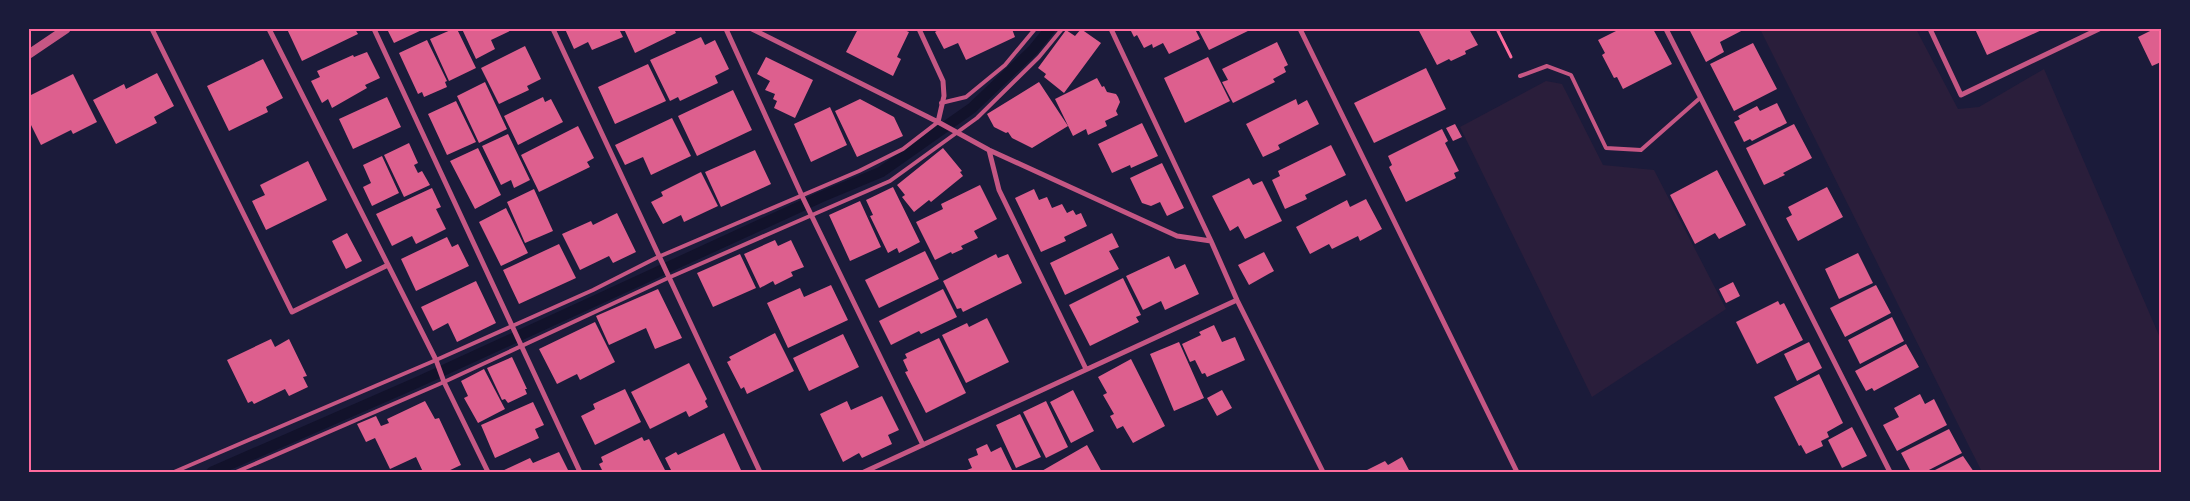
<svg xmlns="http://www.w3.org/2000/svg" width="2190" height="501" viewBox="0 0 2190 501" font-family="Poppins,sans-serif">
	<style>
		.green { fill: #2a1e3b }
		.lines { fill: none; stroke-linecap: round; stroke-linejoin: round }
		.stream { stroke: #12122b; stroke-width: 11 }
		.building { fill: #dd5f8e }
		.path { stroke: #ff6b9d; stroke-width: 3 }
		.service { stroke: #c65784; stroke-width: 4 }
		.minor { stroke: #c65784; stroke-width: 5 }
		.tertiary { stroke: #c65784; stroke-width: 9 }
		.neatline { fill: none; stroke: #ff6b9d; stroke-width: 2 }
	</style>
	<rect width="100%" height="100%" fill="#1b1b3a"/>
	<path class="green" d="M1760 29H1916L1958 109 1979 107 2044 69 2161 340V472H1982Z
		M1546 81 1562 84 1603 165 1654 170 1726 309 1592 397 1460 127Z"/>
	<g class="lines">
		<path class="stream" d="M212 472 418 382 821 197 881 172 972 108 1033 50 1050 29"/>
	</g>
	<path class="building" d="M287 29H355L358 34 302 61Z
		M387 29H424L394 43Z
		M453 29H457L476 68 449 81 430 39Z
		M462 29H514L491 40 495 49 476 59Z
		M565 29H619L623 37 592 50 588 42 574 49Z
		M624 29H674L676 33 635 53Z
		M858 29H902L909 32 897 57 901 59 893 76 846 52Z
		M940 29H1012L1015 37 966 60 958 43 944 49 935 32Z
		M1081 29 1101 43 1064 93 1044 77 1046 74 1038 68 1066 30 1075 36Z
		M1130 29H1195L1200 39 1169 54 1163 43 1153 48 1152 44 1144 48 1137 35 1134 37Z
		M1198 29H1252L1209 50Z
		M1418 29H1469L1478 45 1465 51 1466 54 1451 61 1449 59 1437 65Z
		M1620 29H1653L1672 64 1623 89 1617 77 1614 78 1602 55 1605 53 1598 40Z
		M1689 29H1743V30L1720 42 1724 52 1706 62Z
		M1975 29H2044L1987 55Z
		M2154 29H2161V62L2152 66 2138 37Z
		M701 37 705 45 715 40 729 69 715 76 718 83 680 101 678 97 670 101 650 60Z
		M427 40 447 81 445 82 447 87 424 97 422 92 418 94 399 53Z
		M1277 42 1288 65 1284 67 1286 72 1273 79 1275 82 1233 103 1222 82 1228 80 1222 69Z
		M1753 43 1777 89 1734 111 1710 64Z
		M525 46 541 79 527 86 529 90 499 104 481 68Z
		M367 52 380 78 365 85 367 88 332 108 328 99 322 103 311 81 320 77 317 71 353 55 354 57Z
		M766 57 813 80 795 118 774 108 777 101 773 99 775 94 765 90 770 81 757 74Z
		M1208 57 1230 101 1185 123 1164 78Z
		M263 59 283 98 266 107 268 112 229 131 207 86Z
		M648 64 666 101 615 124 598 87Z
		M1426 68 1446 109 1374 143 1354 103Z
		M157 73 174 106 154 117 157 123 116 144 93 100 124 84 126 89Z
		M73 74 97 122 73 134 71 130 41 145 29 121V96Z
		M1097 78 1102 87 1104 86 1107 92 1116 94 1118 97 1120 102 1116 111 1118 115 1105 121 1107 126 1088 135 1086 129 1073 136 1055 99Z
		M485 82 507 129 479 143 457 96Z
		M1039 82 1068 126 1032 148 1012 138 1008 132 1006 133 994 127 987 114Z
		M733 90 752 130 697 156 678 116Z
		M387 97 401 127 353 149 339 119Z
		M543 97 545 102 551 99 563 122 518 145 504 116Z
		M860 99 894 117 903 136 857 157 835 111Z
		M1296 99 1298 105 1307 100 1319 124 1278 145 1280 149 1263 157 1246 124Z
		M456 101 476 142 447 155 428 114Z
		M1777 103 1787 123 1752 141 1750 139 1744 142 1734 122 1740 119 1738 116 1757 106 1760 111Z
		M830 107 847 145 811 162 794 124Z
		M672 118 691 156 651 175 643 157 625 165 615 145Z
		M1142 123 1158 156 1131 168 1130 165 1112 173 1098 144Z
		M1455 124 1462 137 1453 141 1446 128Z
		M1794 124 1812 158 1783 173 1785 175 1764 185 1746 148Z
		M578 126 594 158 587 162 590 167 539 192 521 155Z
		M1442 129 1448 141 1445 143 1459 171 1454 173 1456 178 1406 202 1389 167 1392 165 1388 156Z
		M508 134 530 180 514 188 511 180 501 185 482 146Z
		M409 143 418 163 414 165 418 173 422 171 430 185 404 197 384 155Z
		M1331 145 1346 175 1305 195 1307 199 1285 209 1272 180 1280 176 1278 171Z
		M478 148 501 195 475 209 450 161Z
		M943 148 962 171 960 172 963 176 931 202 929 200 914 212 902 197 905 195 897 185Z
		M755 150 771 184 721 207 705 172Z
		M382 156 399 193 372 206 363 187 371 183 363 165Z
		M308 161 327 200 266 230 252 201 265 195 260 185Z
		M1162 163 1184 208 1167 216 1160 202 1151 206 1142 203 1130 178Z
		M1717 170 1746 225 1719 239 1715 233 1695 244 1670 195Z
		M701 172 718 206 684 222 681 215 663 224 651 202 663 196 661 192Z
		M1249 178 1253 185 1262 181 1282 221 1245 239 1238 226 1230 231 1212 196Z
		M980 185 997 219 974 231 978 238 961 246 963 249 952 254 951 252 935 260 916 222 943 209 941 204Z
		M893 187 920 242 899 253 897 248 888 253 870 216 873 215 866 200Z
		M1827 187 1843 217 1798 241 1786 218 1792 215 1788 207Z
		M432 188 441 207 436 209 446 229 416 244 412 236 392 246 376 214Z
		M534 189 553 231 525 243 507 202Z
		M1034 189 1039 200 1047 197 1052 208 1062 204 1067 213 1073 210 1076 215 1081 213 1087 226 1064 237 1066 241 1041 252 1015 198Z
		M1366 199 1382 229 1360 241 1358 236 1332 249 1329 244 1310 254 1296 227 1347 200 1350 207Z
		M860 201 881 247 850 261 829 215Z
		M506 208 528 253 501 266 479 222Z
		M617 213 636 252 613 263 609 256 580 270 562 234 591 221 593 225Z
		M347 233 362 261 346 269 332 241Z
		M1112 233 1119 247 1109 251 1119 269 1065 295 1050 263Z
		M447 237 452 247 458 244 469 266 416 291 401 259Z
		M775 240 778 246 791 240 804 267 791 272 793 276 775 285 773 281 760 288 744 254Z
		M559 244 576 278 519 304 503 270Z
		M925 251 939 279 879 308 865 280Z
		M1264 252 1274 271 1249 285 1238 265Z
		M1858 253 1873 283 1839 299 1825 269Z
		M740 254 756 288 713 307 697 273Z
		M996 254 998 258 1008 254 1022 283 963 312 961 308 957 309 943 281Z
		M1169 256 1175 269 1185 264 1199 294 1165 310 1161 301 1143 310 1126 276Z
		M1123 278 1141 315 1136 317 1139 322 1090 346 1069 305Z
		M476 281 496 323 457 342 448 323 433 331 421 307Z
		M1733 282 1740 296 1726 303 1719 289Z
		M831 285 848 320 788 348 767 303 800 288 804 297Z
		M1876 285 1891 313 1845 337 1830 308Z
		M658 289 682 338 655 349 646 328 609 345 596 316Z
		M943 289 957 317 921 334 919 331 891 345 879 321Z
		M1778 301 1780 305 1784 303 1803 340 1757 364 1736 322Z
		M1892 317 1904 341 1860 364 1848 340Z
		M987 318 1009 362 966 383 942 335 967 323 969 327Z
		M595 322 615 362 580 380 577 374 557 384 539 349Z
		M1214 325 1222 342 1235 337 1245 360 1207 377 1205 373 1202 374 1195 360 1190 362 1182 344 1201 335 1199 332Z
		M775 333 794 371 747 394 744 387 741 389 727 362 731 360 729 357Z
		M843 334 859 367 809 391 793 358Z
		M939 338 966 393 926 413 905 372 908 371 903 360 907 358 905 354Z
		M271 339 275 347 289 339 307 376 303 377 308 387 289 396 285 389 254 404 252 401 248 403 227 360Z
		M1179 342 1204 398 1174 411 1150 354Z
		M1809 342 1822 368 1797 381 1784 354Z
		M1906 344 1919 367 1874 391 1872 388 1866 391 1855 371Z
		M512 357 527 389H525L527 394 508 403 505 399 502 400 487 368Z
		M1131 359 1165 426 1133 443 1123 426 1117 429 1110 416 1114 414 1103 395 1107 393 1098 377Z
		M689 363 707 399 705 401 708 407 689 417 686 411 650 429 631 392Z
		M484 369 505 409 478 423 464 398 468 396 461 381Z
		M1819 374 1843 423 1827 432 1829 437 1821 441 1823 446 1806 454 1801 445 1799 446 1774 397Z
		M625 389 641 422 595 445 581 416 595 409 593 404Z
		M1073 390 1094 431 1071 443 1050 402Z
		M1222 390 1232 408 1217 416 1207 398Z
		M1920 394 1925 404 1934 399 1947 425 1897 451 1883 425 1899 417 1894 408Z
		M882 396 899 430 888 435 892 444 862 458 859 453 843 462 820 414 847 401 851 410Z
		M425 401 435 419 439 418 461 465 446 472H423L416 457 390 469 375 438 366 442 357 424 376 416 381 426 389 423 387 419Z
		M1046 401 1068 447 1046 458 1023 412Z
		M533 402 544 425 535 429 539 438 495 458 481 425Z
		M1020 414 1041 457 1016 468 996 425Z
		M1852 427 1867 456 1842 468 1828 440Z
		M1949 429 1962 453 1925 472H1911L1901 453Z
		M724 433 741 470 735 472H672L665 458 676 452 678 455Z
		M642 437 644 441 649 439 666 472H603L599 464 603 462 601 457Z
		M987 444 991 452 1001 447 1013 472H962L972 468 968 459 978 455 976 449Z
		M1087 445 1102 472H1040Z
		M559 452 569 472H500L530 458 533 463Z
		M1963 456 1974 472H1931Z
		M1402 457 1410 472H1363L1385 461 1388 465Z"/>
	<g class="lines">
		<path class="path" d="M1497 29 1511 57"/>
		<path class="service" d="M1520 76 1547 66 1571 75 1606 148 1641 150 1700 98
			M941 103 966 97 1005 65 1035 29
			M174 472 436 360 593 290 658 257 859 171 903 149 938 122
			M236 472 444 382 668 278 890 181 977 118 1039 57 1062 29"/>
		<path class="minor" d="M152 29 292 312 388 265
			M269 29 436 360 444 382 488 472
			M374 29 580 472
			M553 29 760 472
			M726 29 802 196 923 445
			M752 29 938 122 989 150 1177 236 1211 241
			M919 29 943 81 944 96 938 122
			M1111 29 1211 241 1237 300 1323 472
			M1300 29 1517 472
			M1666 29 1890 472
			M1930 29 1961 95 2099 29
			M989 150 999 190 1086 369
			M864 472 1237 300"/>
		<path class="tertiary" d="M29 54 66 29"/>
	</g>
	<rect width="2190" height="501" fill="none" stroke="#1b1b3a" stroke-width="60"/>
	<rect x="30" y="30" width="2130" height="441" class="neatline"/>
</svg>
